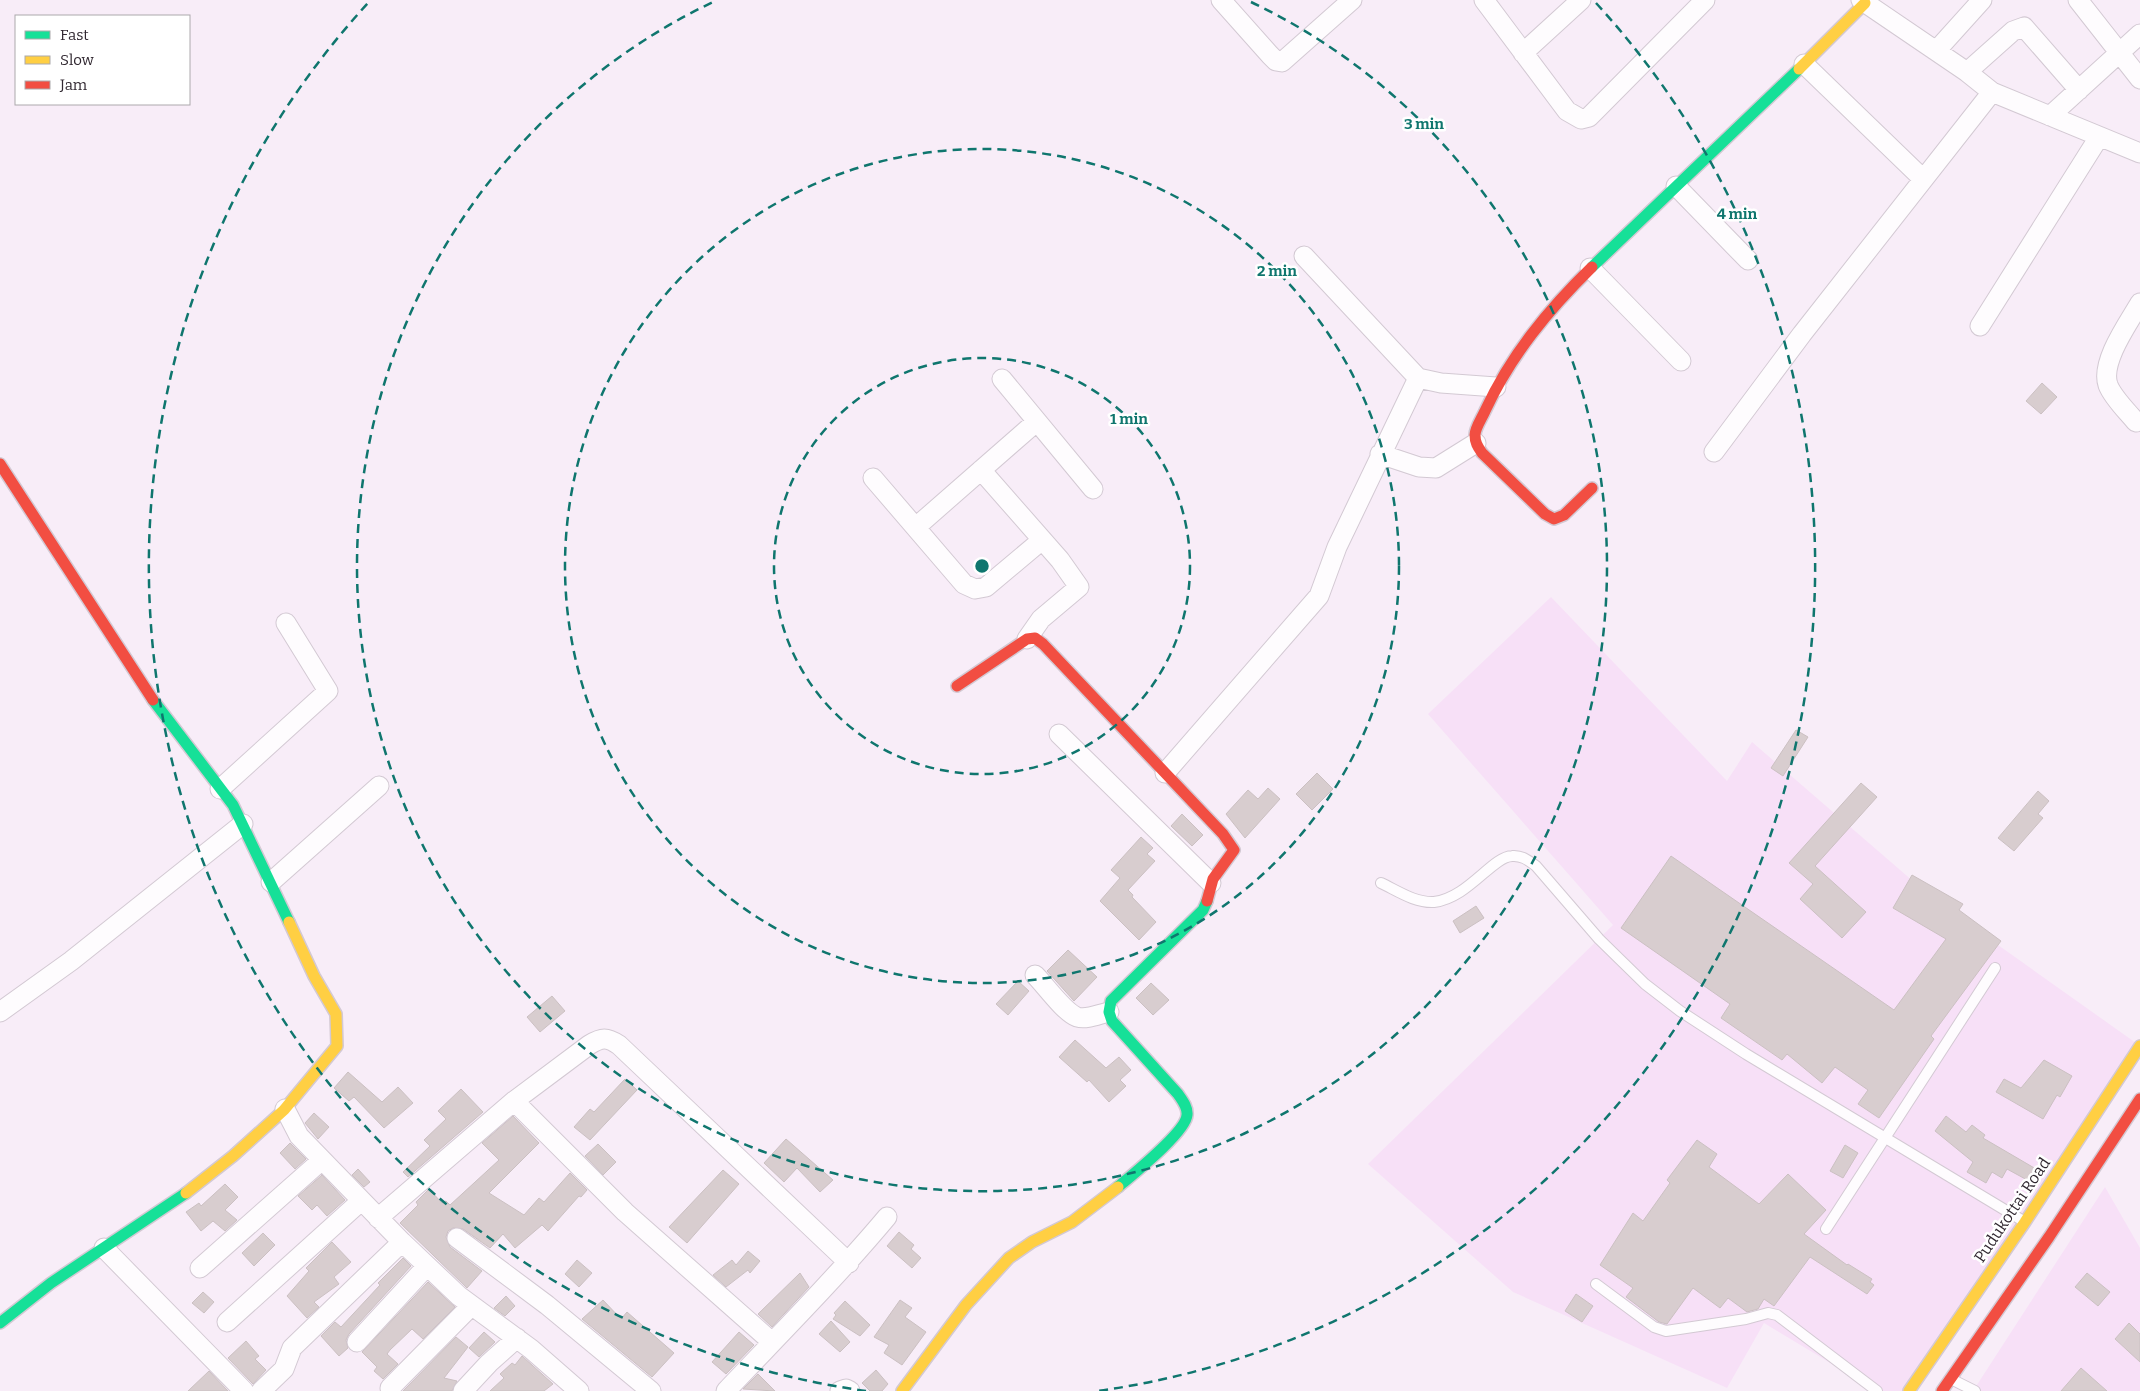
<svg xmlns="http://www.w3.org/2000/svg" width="2140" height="1391" viewBox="0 0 2140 1391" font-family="Bitter,serif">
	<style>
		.built { fill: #f7e0f7 }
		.building { fill: #d8cdcf; stroke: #cbc0c2 }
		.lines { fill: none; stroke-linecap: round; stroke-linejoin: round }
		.lane-casing { stroke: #d3c9d3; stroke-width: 12 }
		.street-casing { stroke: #d3c9d3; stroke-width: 21 }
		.fast-casing { stroke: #d3c9d3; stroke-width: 14 }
		.slow-casing { stroke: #d3c9d3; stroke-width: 14 }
		.jam-casing { stroke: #d3c9d3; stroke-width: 14 }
		.lane { stroke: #fefcfe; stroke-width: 10 }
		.street { stroke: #fefcfe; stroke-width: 19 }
		.fast { stroke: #16e098; stroke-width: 11 }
		.slow { stroke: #ffcf43; stroke-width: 11 }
		.jam { stroke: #f24e42; stroke-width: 11 }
		.ring { fill: none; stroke: #0f766e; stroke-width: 2.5; stroke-dasharray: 9 6 }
		.labels { text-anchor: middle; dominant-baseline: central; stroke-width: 5; stroke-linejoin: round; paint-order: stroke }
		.street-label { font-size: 16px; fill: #302730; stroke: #fff }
		.centre { fill: #0f766e; stroke: #fff; stroke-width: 2.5 }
		.ring-label { font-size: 15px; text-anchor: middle; font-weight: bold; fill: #0f766e; stroke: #fff; stroke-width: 5; stroke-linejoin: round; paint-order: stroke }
	</style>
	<rect width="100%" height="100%" fill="#f8edf8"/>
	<path class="built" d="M1551 597 1727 781 1752 742 1936 901 2136 1043 1912 1391H1877L1764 1323 1727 1388 1513 1292 1368 1164 1613 925 1428 714Z
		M2105 1187 2140 1248V1391H1973Z"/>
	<path class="building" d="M2042 383 2057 397 2041 414 2026 401Z
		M1796 730 1808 737 1783 776 1771 768Z
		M1317 773 1333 789 1312 810 1296 794Z
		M1861 783 1877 797 1815 866 1866 912 1842 938 1800 899 1813 884 1789 863Z
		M1268 788 1280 799 1245 838 1226 814 1248 790 1258 799Z
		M2038 791 2049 801 2038 814 2043 818 2014 851 1998 838Z
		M1182 814 1203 835 1192 846 1171 826Z
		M1141 837 1153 848 1147 854 1155 861 1128 890 1133 895 1132 897 1156 922 1139 940 1100 901 1120 878 1111 870Z
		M1671 856 1894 1010 1946 939 1893 908 1912 875 1963 904 1959 910 2001 941 1931 1036 1934 1039 1879 1118 1858 1104 1868 1090 1835 1067 1822 1083 1787 1054 1782 1060 1721 1018 1730 1004 1621 928Z
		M1476 906 1484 918 1460 933 1453 921Z
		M1068 950 1097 977 1074 1001 1047 971Z
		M1018 981 1029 991 1008 1015 996 1004Z
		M1151 983 1169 1000 1153 1015 1136 998Z
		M552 996 565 1011 540 1032 527 1017Z
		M1075 1040 1106 1068 1119 1057 1131 1070 1120 1080 1126 1086 1109 1102 1089 1080 1087 1082 1059 1057Z
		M2044 1060 2072 1076 2060 1097 2057 1095 2043 1119 1996 1092 2004 1079 2021 1088Z
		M348 1072 382 1102 398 1087 413 1103 384 1128 354 1097 349 1101 334 1088Z
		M625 1079 637 1090 590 1140 574 1127 590 1109 594 1112Z
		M461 1089 483 1112 408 1177 403 1172 430 1146 424 1140 446 1119 438 1111Z
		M314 1113 329 1127 318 1139 305 1123Z
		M513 1116 539 1143 489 1193 524 1215 539 1198 544 1202 570 1173 587 1190 581 1197 579 1196 548 1231 542 1225 515 1248 503 1234 490 1248 463 1229 453 1228 448 1231 446 1237 450 1247 482 1271 467 1288 400 1223 418 1205 416 1202 429 1189 442 1203 446 1201 450 1205 499 1160 482 1143Z
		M1946 1116 1966 1132 1972 1125 1985 1135 1983 1138 2036 1169 2029 1181 2007 1169 2002 1178 1992 1172 1986 1183 1967 1172 1973 1162 1935 1131Z
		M786 1139 833 1180 820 1192 797 1168 784 1182 764 1163Z
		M1697 1140 1717 1154 1709 1167 1759 1204 1788 1174 1826 1210 1804 1234 1847 1265 1848 1264 1872 1279 1870 1282 1874 1285 1867 1294 1810 1257 1774 1306 1764 1299 1758 1309 1747 1312 1728 1298 1720 1308 1693 1288 1667 1324 1659 1322 1626 1297 1633 1288 1600 1265 1633 1213 1643 1221 1670 1183 1667 1180Z
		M290 1143 306 1159 295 1169 280 1153Z
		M598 1144 616 1162 603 1175 585 1156Z
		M1845 1145 1858 1153 1843 1178 1830 1171Z
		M358 1169 370 1182 364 1187 352 1175Z
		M723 1170 739 1184 687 1243 669 1227Z
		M322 1175 345 1200 327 1216 317 1205 312 1210 298 1196Z
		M225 1184 238 1197 225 1210 237 1220 225 1231 213 1221 201 1231 186 1212 199 1203 201 1206Z
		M899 1232 914 1245 911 1249 921 1258 912 1268 887 1246Z
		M263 1233 275 1245 254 1266 242 1253Z
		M332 1242 351 1262 334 1277 339 1284 314 1302 319 1307 307 1318 287 1296 309 1271 306 1268Z
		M748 1251 760 1261 750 1273 748 1270 726 1287 713 1275 732 1260 736 1265Z
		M403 1258 411 1266 349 1334 346 1340 348 1348 339 1356 321 1336 335 1322 341 1327 380 1285 378 1283Z
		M577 1260 592 1273 579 1287 565 1274Z
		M800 1273 809 1287 772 1327 758 1314Z
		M2087 1273 2110 1292 2098 1306 2075 1287Z
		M428 1282 455 1307 423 1339 412 1329 390 1350 387 1354 398 1364 383 1379 374 1371 377 1367 362 1352Z
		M203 1292 214 1302 204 1313 192 1303Z
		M1576 1294 1593 1306 1582 1322 1565 1311Z
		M506 1296 515 1306 505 1316 494 1308Z
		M603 1300 621 1319 627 1312 674 1353 652 1377 582 1319Z
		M900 1300 912 1308 905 1317 926 1332 902 1365 884 1353 889 1345 874 1337Z
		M845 1301 870 1325 860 1336 833 1319 836 1315 834 1313Z
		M831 1321 850 1342 840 1352 819 1334Z
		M2129 1323 2140 1334V1362L2115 1339Z
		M484 1332 495 1342 479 1357 469 1348Z
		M739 1332 754 1345 726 1374 712 1362Z
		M456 1337 468 1347 444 1378 457 1381 452 1391H403Z
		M246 1341 259 1356 255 1359 266 1370 253 1384 228 1358Z
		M522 1356 553 1384 544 1391H490L504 1378 500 1374 512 1363 515 1365Z
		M2081 1368 2107 1391H2061Z
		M876 1370 888 1384 882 1391H870L862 1383Z
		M209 1371 228 1391H188Z
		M758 1374 775 1391 743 1389Z"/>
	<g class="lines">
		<g class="lane-casing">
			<path id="lane" d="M1381 883C1398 891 1415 903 1434 902 1468 898 1492 857 1512 856 1522 855 1529 861 1536 866L1599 939 1645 984 1680 1011 1746 1054 2025 1222
				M1826 1229 1995 968
				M1596 1284 1654 1327 1666 1331 1746 1319 1768 1313 1777 1315 1877 1391
				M1951 1379 1975 1391"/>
		</g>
		<g class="street-casing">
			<path id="street" d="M1221 0 1270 55 1276 61 1282 62 1352 0
				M1484 0 1567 111 1581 119 1589 117 1596 110 1705 0
				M1861 0 1967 72 1992 92 2140 153
				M2078 0 2140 79
				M1936 51 1982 0
				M1523 53 1581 0
				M1804 64 1923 179
				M1967 72 2013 31 2024 27 2079 90
				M2050 116 2140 34
				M1676 186 1748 260
				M1304 256 1418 378 1441 383 1496 387
				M1590 268 1681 361
				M1980 326 2099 137
				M1002 379 1093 489
				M2136 422C2127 411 2113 398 2108 385 2100 362 2129 322 2140 303
				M1714 452 1802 334 1992 92
				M1380 454 1419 467 1436 468 1476 443
				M981 470 1060 560 1079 587 1041 619 1027 639
				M873 478 964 584 975 589 986 587 1042 540
				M916 527 1036 422
				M1059 734 1211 883
				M1165 773 1319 596 1337 547 1418 378
				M220 789 328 691 286 623
				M271 882 379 786
				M1035 975C1045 985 1064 1012 1077 1017 1087 1020 1099 1014 1109 1012
				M0 1012 71 961 243 824
				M514 1101 625 1212 772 1342
				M285 1109 299 1136 402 1242 459 1296 531 1349 579 1391
				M378 1218 514 1101 589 1045C602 1037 607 1037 619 1045L849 1263
				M457 1238 547 1305 651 1391
				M104 1248 244 1391
				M200 1268 322 1160
				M227 1322 361 1201
				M357 1342 427 1266
				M390 1388 471 1306
				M261 1391 284 1369 292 1348 402 1242
				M463 1391 489 1363 517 1338
				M726 1391C780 1334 836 1278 887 1217
				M840 1391 846 1389 850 1391"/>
		</g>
		<g class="fast-casing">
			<path id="fast" d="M1592 267 1799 69
				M153 700 233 805 289 922
				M1118 1187C1132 1175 1186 1132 1187 1115 1188 1107 1182 1100 1178 1094L1112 1021 1109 1012 1111 1001 1203 910 1207 901
				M0 1323 51 1283 186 1193"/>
		</g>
		<g class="slow-casing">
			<path id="slow" d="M1799 69 1865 3
				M186 1193 233 1156 284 1110 337 1046 336 1014 314 976 289 922
				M902 1391 966 1305 1009 1258 1032 1242 1072 1222 1118 1187
				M1909 1391 2025 1222 2140 1046"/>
		</g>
		<g class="jam-casing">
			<path id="jam" d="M1592 267C1548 310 1511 355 1485 411 1482 418 1475 428 1475 435 1475 443 1478 447 1482 453L1545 514 1554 519 1564 515 1592 488
				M0 464 153 700
				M957 686 1027 639 1035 638 1043 644 1223 834 1234 850 1213 879 1207 901
				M1942 1391 2049 1237 2140 1099"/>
		</g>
		<use href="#lane" class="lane"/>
		<use href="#street" class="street"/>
		<use href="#fast" class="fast"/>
		<use href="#slow" class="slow"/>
		<use href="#jam" class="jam"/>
	</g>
	<g class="ring">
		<circle cx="982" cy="566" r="208"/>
		<circle cx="982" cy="566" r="417"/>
		<path d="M1251 2A625 625 0 1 1 713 2"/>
		<path d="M866 1391A833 833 0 0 1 368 3M1596 3A833 833 0 0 1 1098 1391"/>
	</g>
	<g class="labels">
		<g class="street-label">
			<text transform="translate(2012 1210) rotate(-56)">Pudukottai Road</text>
		</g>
	</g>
	<circle cx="982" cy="566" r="8" class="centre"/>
	<g class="ring-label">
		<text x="1424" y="129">3 min</text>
		<text x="1737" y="219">4 min</text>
		<text x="1277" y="276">2 min</text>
		<text x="1129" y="424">1 min</text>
	</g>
	<rect x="15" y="15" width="175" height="90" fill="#ffffff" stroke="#aca9ac"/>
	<rect x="25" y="31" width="25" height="8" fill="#16e098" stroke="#aca9ac"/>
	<text x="60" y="40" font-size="15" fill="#302730">Fast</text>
	<rect x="25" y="56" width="25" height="8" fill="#ffcf43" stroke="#aca9ac"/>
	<text x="60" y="65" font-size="15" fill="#302730">Slow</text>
	<rect x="25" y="81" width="25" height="8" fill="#f24e42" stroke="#aca9ac"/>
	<text x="60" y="90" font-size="15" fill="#302730">Jam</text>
</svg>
